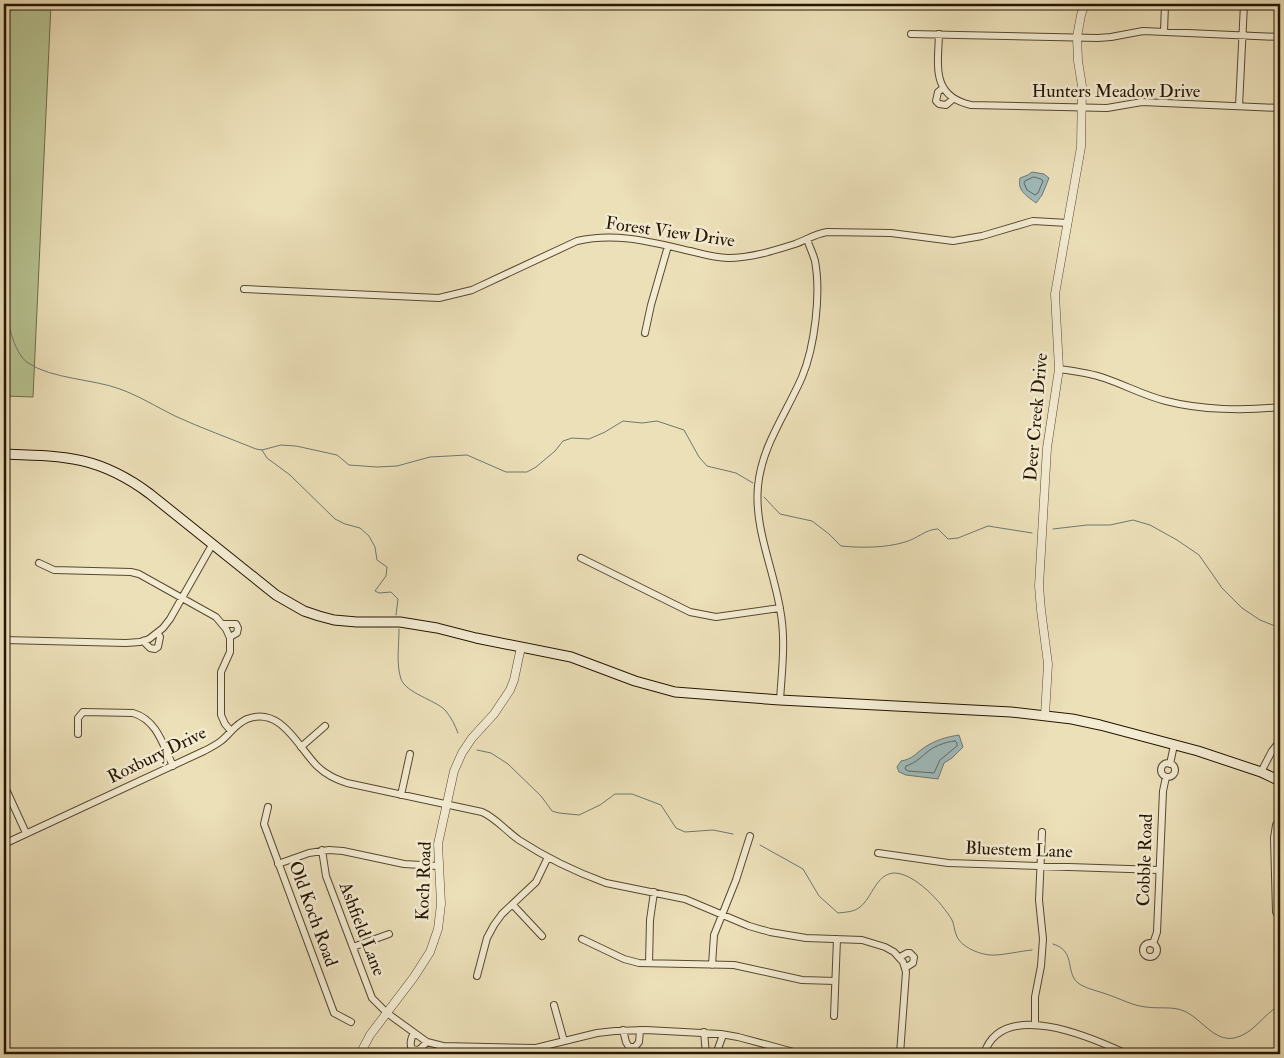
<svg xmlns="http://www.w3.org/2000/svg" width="1284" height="1058" viewBox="0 0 1284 1058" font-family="'IM FELL Double Pica',serif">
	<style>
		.green { fill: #b6c290; stroke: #6e6c48 }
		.water { fill: #9fbabb; stroke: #6e7871 }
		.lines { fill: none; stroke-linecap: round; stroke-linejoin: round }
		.shore { stroke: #62685e; stroke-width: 1 }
		.stream { stroke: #6e7871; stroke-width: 1 }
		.minor-casing { stroke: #57482f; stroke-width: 8 }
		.tertiary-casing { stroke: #57482f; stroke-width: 9 }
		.secondary-casing { stroke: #251501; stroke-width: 11 }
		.minor { stroke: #f3ebd2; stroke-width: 6 }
		.tertiary { stroke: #f3ebd2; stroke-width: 8 }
		.secondary { stroke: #f3ebd2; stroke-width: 9 }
		.labels { text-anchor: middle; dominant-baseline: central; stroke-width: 5; stroke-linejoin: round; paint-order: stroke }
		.street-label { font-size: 18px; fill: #251501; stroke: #f3ebd2 }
	</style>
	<rect width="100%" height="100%" fill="#ece0b9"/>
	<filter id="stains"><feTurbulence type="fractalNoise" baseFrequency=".004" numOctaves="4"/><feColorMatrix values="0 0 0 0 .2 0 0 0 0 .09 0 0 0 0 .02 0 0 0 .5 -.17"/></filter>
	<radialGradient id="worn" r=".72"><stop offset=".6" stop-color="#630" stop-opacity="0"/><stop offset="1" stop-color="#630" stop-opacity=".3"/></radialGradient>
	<path class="green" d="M4 4H51L33 397 4 396Z"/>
	<path class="water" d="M1032 172 1044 174 1049 178 1042 195 1036 203C1027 196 1017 191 1020 178L1028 175Z
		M959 735 963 747 952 758 944 763 938 779 906 775 899 772 897 767 901 761C913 759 916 753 925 747 936 740 946 737 959 735Z"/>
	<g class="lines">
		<path class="shore" d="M1034 177 1041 179 1043 181 1038 193 1035 195 1027 190 1024 183 1025 181Z
			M955 741 957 743V746L940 760 934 773 908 771 905 769 906 766C915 763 919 759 926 753 934 746 945 742 955 741Z"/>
		<path class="stream" d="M4 301C7 318 13 353 28 363 52 379 93 379 120 389 139 396 157 407 175 416 201 428 229 438 256 449L262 450 281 445 296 446 337 455 349 465 377 467 397 466 430 457 467 455 506 472H527L536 467 555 451 563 441 572 438 589 439 605 432 623 421 642 423 657 421 684 430 699 457 707 466 736 473 753 483
			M262 450 267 458 290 475 335 519 345 524 360 528 369 536 375 547 377 560 387 567 386 576 375 591 379 593 391 592 398 599 396 615
			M764 497 780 514 812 521 829 534 841 546C861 548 886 548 905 542 917 539 926 529 938 529L948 539 958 538 988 526 1032 533
			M1053 529 1087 525H1110L1133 520 1150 525 1177 540 1199 555 1222 588 1242 608 1260 620 1280 628
			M399 629C399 645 396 664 401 679 406 693 435 700 445 710 451 717 455 725 458 733
			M477 750 491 753 508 764 541 796 552 811 559 813 579 815 600 805 615 794H632L661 805 676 828 685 832 713 830 733 834
			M760 845 803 869 819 896 838 913C846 912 854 912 860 907 872 898 876 874 894 873 915 873 942 903 952 920 954 924 954 929 956 934 959 946 978 954 990 955 1000 956 1020 951 1032 950
			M1053 944C1078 951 1063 975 1081 985 1088 989 1098 991 1106 994 1119 998 1133 1006 1146 1007 1159 1009 1173 1006 1184 1011 1201 1018 1214 1042 1234 1038 1254 1034 1263 1014 1280 1005"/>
		<g class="minor-casing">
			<path id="minor" d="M1164 32 1165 4
				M911 34 1098 38 1111 37 1143 31 1280 37
				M939 34C938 66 931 96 971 105L1107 108 1142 102 1280 108
				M943 88 938 92 936 101 939 104 946 105 953 99
				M1239 106 1244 4
				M244 289 439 298 472 290 577 241C616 232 651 242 690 251 702 254 715 258 728 258 750 258 773 251 795 244 806 240 815 234 827 232L891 233 953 241 982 236 1033 221 1068 223
				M645 333 651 305 668 246
				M1059 369C1074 371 1090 373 1104 378 1125 385 1145 396 1166 401 1201 410 1244 411 1280 407
				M581 558 690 612 716 617 780 608
				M39 563 54 570 131 572 139 574 216 617 226 629 230 638V652L221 672V715L225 724 231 731
				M222 624H236L238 628 237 633 230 637
				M4 640 126 643 140 642 149 639 163 628 170 619 212 545
				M143 641 150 648 155 649 158 647 160 637 158 633
				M780 700C782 669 786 639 780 609 773 567 754 528 758 486 762 445 786 414 802 377 815 346 821 293 815 261 813 253 809 246 807 239
				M78 734V718L83 712 133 713C157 720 163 745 173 766
				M301 747 325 726
				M1161 770a7 7 0 1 1 14 0a7 7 0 1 1-14 0Z
				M1170 764 1174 745
				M1261 772 1272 751 1280 741
				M4 785 26 833
				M401 795 410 754
				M268 807 264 824 334 1013 351 1022
				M1280 818 1276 825 1274 838 1276 912 1280 918
				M4 844 204 751C210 748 216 745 221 741 230 734 235 724 247 719 281 706 298 747 317 766 326 775 336 779 347 783L482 812C496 818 506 831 519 840 545 857 576 872 606 883L685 899 749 926 770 932 806 938 862 940 885 947 894 952 903 962 906 972 900 1054
				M322 850 326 876 372 998 387 1013 427 1042 443 1046 536 1048 597 1033 615 1031 646 1030 721 1034 738 1037 801 1054
				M878 853 948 863 1159 870
				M278 864 309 853 329 850 343 851 404 864 438 866
				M513 905 542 936
				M582 939 624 959 639 963 734 965 802 980 835 981
				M1143 950a7 7 0 1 1 14 0a7 7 0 1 1-14 0Z
				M1153 944 1157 932 1163 791 1166 777
				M353 947 389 934
				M900 957 907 953H910L914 957 913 963 905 968
				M649 963 650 920 654 892
				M712 965 714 935 736 880 750 836
				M477 976 487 938 494 925 502 914 536 882 548 857
				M554 1005 564 1041
				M834 1016 837 939
				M1035 1025V997L1041 966 1043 939 1039 900 1042 832
				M623 1030 626 1042 629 1047H635L639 1042 640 1030
				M704 1032 706 1054
				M414 1033C411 1038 409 1043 412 1049L419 1050 427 1042
				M716 1054 723 1035
				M984 1054C1002 998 1091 1037 1127 1054
				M1245 1054H1248"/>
		</g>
		<g class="tertiary-casing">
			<path id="tertiary" d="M1045 715 1048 664 1041 610 1039 586 1047 448 1059 369 1055 294 1081 147 1082 86 1078 61 1077 37 1081 15 1085 4
				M360 1054 370 1035 414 977 430 952 438 929 441 904 438 844 454 771 462 753 472 738 494 714 510 690 514 680 521 647"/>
		</g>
		<g class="secondary-casing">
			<path id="secondary" d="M4 454C65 456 99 456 150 494L276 595 304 611 319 616 334 620 357 622H400L437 628 476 638 571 657 635 681 675 692 780 700 1011 712 1072 719 1100 725 1198 751 1261 772 1280 781"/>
		</g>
		<use href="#minor" class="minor"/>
		<use href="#tertiary" class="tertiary"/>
		<use href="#secondary" class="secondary"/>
	</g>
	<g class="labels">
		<g class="street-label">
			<text x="1116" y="91">Hunters Meadow Drive</text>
			<text transform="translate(670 232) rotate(8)">Forest View Drive</text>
			<text transform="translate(1036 417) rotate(-85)">Deer Creek Drive</text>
			<text transform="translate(157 755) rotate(-26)">Roxbury Drive</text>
			<text transform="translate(1019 850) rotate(2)">Bluestem Lane</text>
			<text transform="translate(1145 860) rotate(-88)">Cobble Road</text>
			<text transform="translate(424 881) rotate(-88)">Koch Road</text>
			<text transform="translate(313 914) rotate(70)">Old Koch Road</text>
			<text transform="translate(362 929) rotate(69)">Ashfield Lane</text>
		</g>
	</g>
	<rect width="1284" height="1058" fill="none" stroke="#ece0b9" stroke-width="20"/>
	<rect x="5" y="5" width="1274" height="1048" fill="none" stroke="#251501" stroke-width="2.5"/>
	<rect x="10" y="10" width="1264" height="1038" fill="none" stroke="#251501"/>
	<rect width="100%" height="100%" filter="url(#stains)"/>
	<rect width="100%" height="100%" fill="url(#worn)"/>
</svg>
